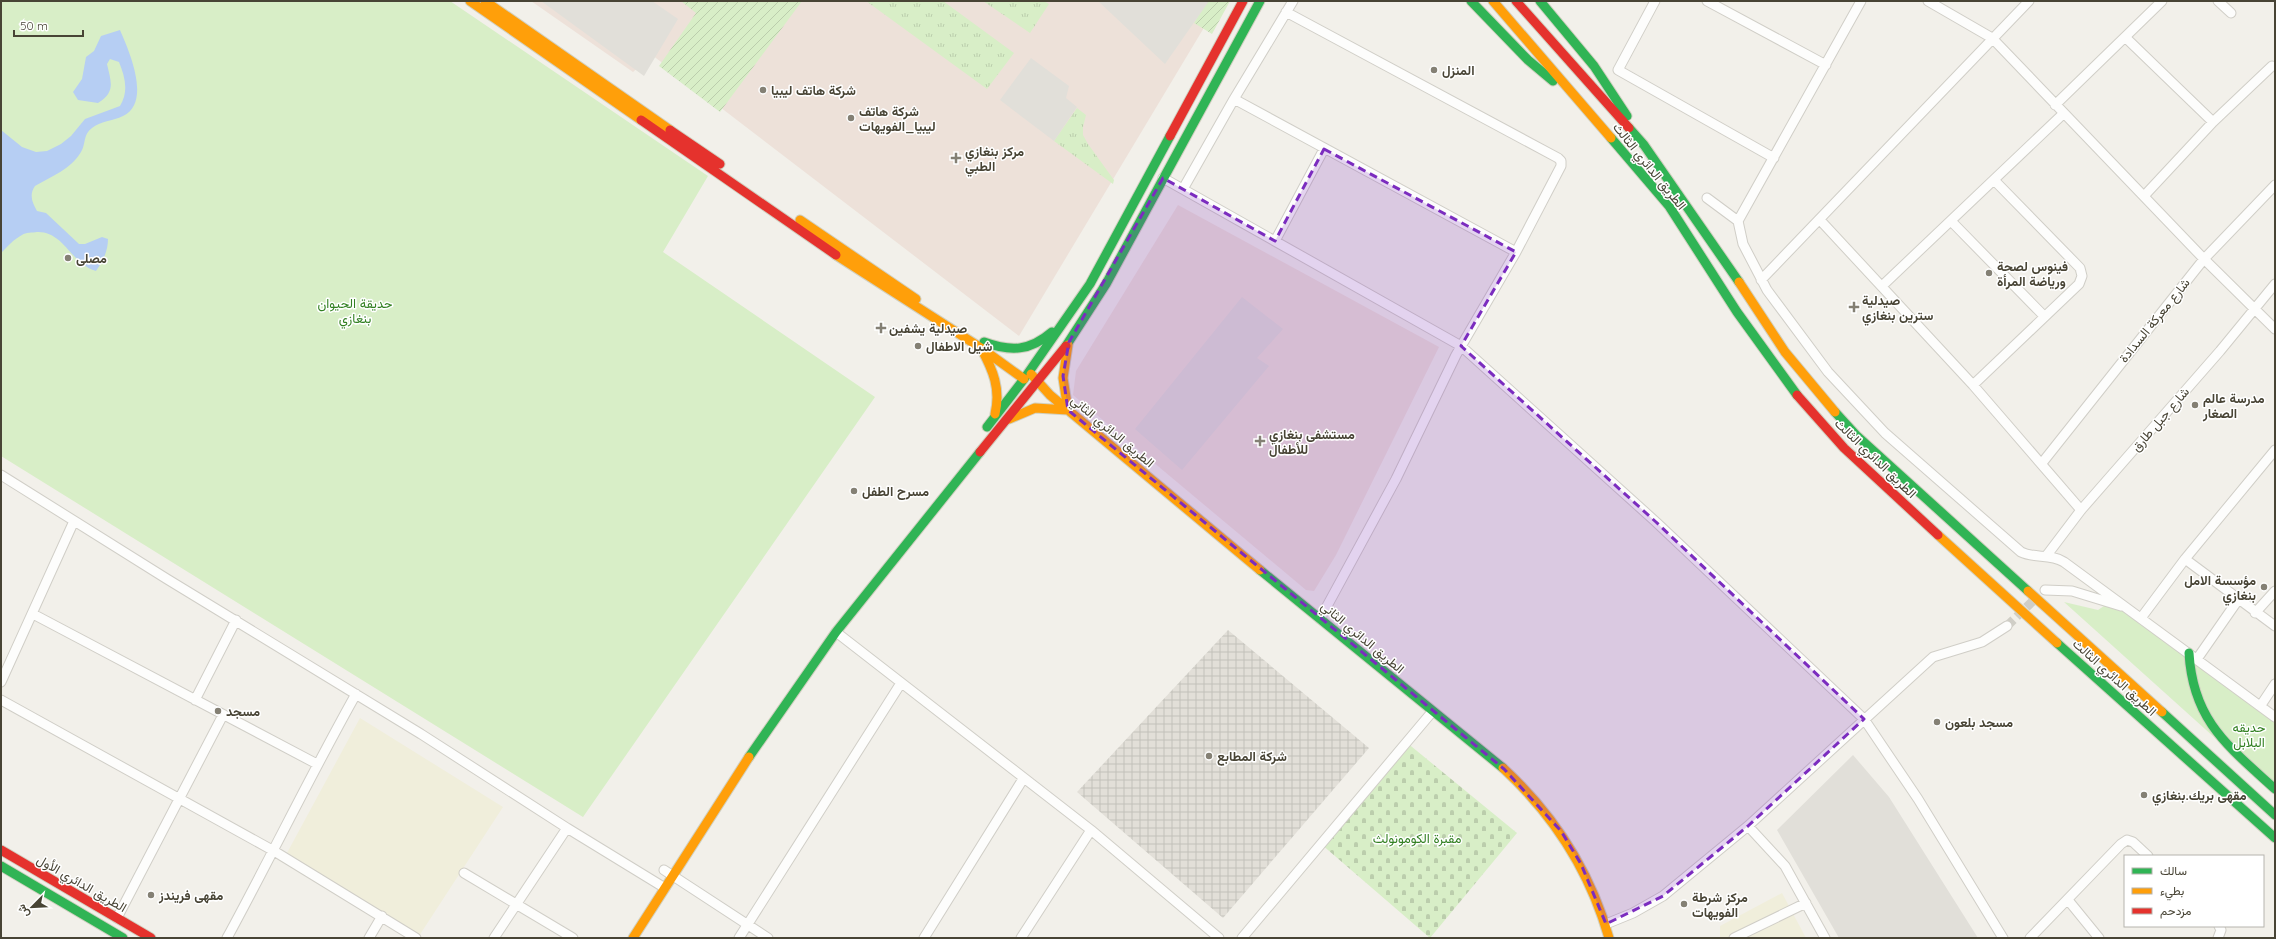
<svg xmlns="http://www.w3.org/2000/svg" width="2276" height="939" viewBox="0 0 2276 939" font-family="Quicksand,Vazirmatn,sans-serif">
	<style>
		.industrial { fill: url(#industrial-grid) }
		.education { fill: #f0eedb }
		.medical { fill: #ede1d9 }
		.grass { fill: url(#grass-tufts) }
		.cemetery { fill: url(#cemetery-stones) }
		.park { fill: #d8eec7 }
		.garden { fill: url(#garden-furrows) }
		.parking { fill: #e1dfd9 }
		.water { fill: #b6cef3 }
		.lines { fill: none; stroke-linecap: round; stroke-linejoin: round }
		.street-tunnel { stroke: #d0cec6; stroke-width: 9; stroke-dasharray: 9 4.5; stroke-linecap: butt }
		.street-casing { stroke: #d0cec7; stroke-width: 11 }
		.fast-casing { stroke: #d1d0c0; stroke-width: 11 }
		.slow-casing { stroke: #d1d0c0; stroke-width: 11 }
		.jam-casing { stroke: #d1d0c0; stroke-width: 11 }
		.street { stroke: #fdfdfc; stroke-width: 9 }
		.fast { stroke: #30b455; stroke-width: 9 }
		.slow { stroke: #ff9f0a; stroke-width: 9 }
		.jam { stroke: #e5322d; stroke-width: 9 }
		.marked { fill: #7b2cbf; fill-opacity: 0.2; stroke: #7b2cbf; stroke-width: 3; stroke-dasharray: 8 5; stroke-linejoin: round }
		.poi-dot { fill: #848074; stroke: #fff; stroke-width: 1.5 }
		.labels { text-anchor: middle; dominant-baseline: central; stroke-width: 3; stroke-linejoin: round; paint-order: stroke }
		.poi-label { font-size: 13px; font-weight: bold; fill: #484435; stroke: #fff; text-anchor: start }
		.street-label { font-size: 13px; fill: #484435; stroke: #fff }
		.park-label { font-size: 13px; fill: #328022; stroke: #fff }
	</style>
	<defs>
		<pattern id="industrial-grid" width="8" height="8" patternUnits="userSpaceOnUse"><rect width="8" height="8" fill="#e2dfd8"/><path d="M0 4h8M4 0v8" fill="none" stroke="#c3c1ba"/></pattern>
		<pattern id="grass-tufts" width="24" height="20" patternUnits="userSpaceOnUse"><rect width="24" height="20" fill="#d8eec7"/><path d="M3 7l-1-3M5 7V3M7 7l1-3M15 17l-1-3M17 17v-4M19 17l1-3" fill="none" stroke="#bbcdac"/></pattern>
		<pattern id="cemetery-stones" width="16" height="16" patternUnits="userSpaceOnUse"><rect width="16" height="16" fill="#d8eec7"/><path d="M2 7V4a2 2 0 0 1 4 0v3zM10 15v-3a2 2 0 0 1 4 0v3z" fill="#bbcdac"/></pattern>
		<pattern id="garden-furrows" width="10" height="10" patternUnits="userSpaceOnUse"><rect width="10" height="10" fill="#d8eec7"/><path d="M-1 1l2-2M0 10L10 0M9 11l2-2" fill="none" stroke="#bbcdac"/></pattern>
	</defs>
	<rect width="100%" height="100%" fill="#f2f0ea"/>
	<path class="industrial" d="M1228 630 1369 748 1223 918 1077 792Z"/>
	<path class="education" d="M360 718 503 807 419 936 287 853Z
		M1782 893 1806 938H1720V926Z"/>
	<path class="medical" d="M531 1H1220L1019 336 652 55 633 72Z
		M1178 205 1439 347 1336 555 1314 591 1306 590 1073 395 1076 371Z"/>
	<path class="grass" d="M866 1H943L1014 53 987 89Z
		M983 1H1044L1049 4 1030 33Z
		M1077 108 1086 115 1083 127V135L1088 144 1114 180 1113 184 1054 141Z"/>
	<path class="cemetery" d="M1406 742 1517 833 1430 938 1321 844Z"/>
	<path class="park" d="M1 1H450L708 176 663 252 875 397 583 817 1 456Z
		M2064 602 2098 610 2110 602 2275 722V792Z"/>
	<path class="garden" d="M681 1H802L720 112 659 66 696 13Z
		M1207 1H1230L1212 34 1194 23Z"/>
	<path class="parking" d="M541 1H652L678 19 644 76Z
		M1098 1H1209L1165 64Z
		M1031 58 1069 86 1066 98 1077 107 1054 141 1000 100Z
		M1242 297 1283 329 1257 358 1269 366 1182 470 1135 429Z
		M1853 755 1889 797 1978 938H1839L1777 830Z"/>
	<path class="water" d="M120 30C129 51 152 102 123 116 113 121 100 121 92 128 83 134 86 144 81 152 70 170 52 176 35 186 29 195 32 202 37 211L46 213 79 244H85L102 237 108 239C108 251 103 261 96 271 71 264 64 231 37 232 32 233 26 232 22 235 14 239 7 247 1 253V130L22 147 36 152 47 151 61 144 71 136 85 119 120 106C129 91 125 77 119 62L110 59 107 64C111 82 116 92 98 103L78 100 73 92 82 79 86 57 94 51 101 36Z"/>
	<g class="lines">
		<path class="street-tunnel" d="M2007 626 2038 596"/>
		<g class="street-casing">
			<path id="street" d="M1655 1 1618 70 1774 158
				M1707 1 1826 65
				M1928 1 1992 38 2204 259 2275 329
				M2218 1 2231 13
				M1286 12 1558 158 1561 161V166L1516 252 1456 355 1396 479 1320 619
				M2125 37 2213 122
				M1234 99 1516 252
				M2055 105 2162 1
				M1163 178 1461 346 1656 522 1864 719 1918 799 2003 938
				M1183 189 1234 99 1293 1
				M2144 196 2213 122 2272 66
				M1707 198 1738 221 1743 244 1767 290 1828 372 1885 433 2021 552C2035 559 2050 553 2064 562L2275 717
				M1820 220 1973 385 2081 510
				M1738 221 1861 1
				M1951 221 2044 316
				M1275 241 1324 149
				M1761 280 2029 1
				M1882 286 2063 114
				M1973 385 2079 284 2082 276 2080 268 1994 180
				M2275 450 2185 559 2275 626
				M2042 463 2204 259 2275 185
				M1 475 167 579 421 734 567 828 665 888
				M2047 555 2081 510 2220 351 2275 284
				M2045 590 2072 591 2121 606
				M2255 613 2275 591
				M33 614 317 764
				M2141 618 2185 559
				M836 632 1091 830 1219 938
				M2197 659 2238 600
				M1 682 74 521
				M1 700 274 851 416 938
				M195 700 236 620
				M2261 705 2275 684
				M1748 826 1785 866 1825 938
				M664 870 768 938
				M464 873 573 938
				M2068 900 2099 938
				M117 918 223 715
				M1606 924 1633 913 1663 896 1748 826 1933 657 1982 642 2007 626
				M227 938C271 857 311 774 356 694
				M369 938 382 916
				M494 938 567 828
				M739 938 901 683
				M924 938 1023 779
				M1021 938 1091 830
				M1242 938 1432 712
				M1734 938 1806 903
				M2030 938 2121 844 2127 840 2133 842 2148 856
				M2218 938 2221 930 2219 926"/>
		</g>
		<g class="fast-casing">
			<path id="fast" d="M1471 1 1528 60 1553 81
				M1540 1 1594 66 1627 116
				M1629 128 1644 145 1739 282
				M1611 138 1669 206 1737 312 1797 395
				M984 342C1011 352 1030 351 1052 332
				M1066 346 1106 284 1260 1
				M1835 412 1856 435 2028 591
				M987 427 1024 379 1090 284 1170 136
				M1260 570 1503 768
				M2057 643 2275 838
				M2189 653C2193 721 2228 746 2275 789
				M2162 712 2275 815
				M749 757 836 632 980 452
				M1 866 123 938"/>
		</g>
		<g class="slow-casing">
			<path id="slow" d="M470 1 641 120
				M485 1 670 130
				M1493 1 1611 138
				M800 220 916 299
				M836 255 981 348 1024 379
				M1739 282 1785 352 1835 412
				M981 348C993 370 1001 389 995 414
				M1031 374 1050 395 1260 570
				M1009 419 1035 408 1068 410 1063 378 1068 345
				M1938 535 2057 643
				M2028 591 2162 712
				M1503 768C1554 815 1590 871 1609 938
				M633 938 749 757"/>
		</g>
		<g class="jam-casing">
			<path id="jam" d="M1516 1 1629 128
				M641 120 836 255
				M670 130 720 164
				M1170 136 1243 1
				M1797 395 1844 448 1938 535
				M980 452 1066 346
				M1 850 151 938"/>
		</g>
		<use href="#street" class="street"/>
		<use href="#fast" class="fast"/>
		<use href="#slow" class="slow"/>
		<use href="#jam" class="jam"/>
	</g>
	<path class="marked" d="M1324 149 1516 252 1461 346 1656 522 1864 719 1748 826 1663 896 1606 924 1581 864 1561 831 1504 769 1068 410 1063 376 1069 342 1163 178 1275 241Z"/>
	<g class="poi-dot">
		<circle cx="1434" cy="70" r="4"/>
		<circle cx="763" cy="90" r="4"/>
		<circle cx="851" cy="118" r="4"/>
		<path d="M954 152h4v4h4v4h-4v4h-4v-4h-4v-4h4z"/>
		<circle cx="68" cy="258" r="4"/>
		<circle cx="1989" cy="273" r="4"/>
		<path d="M1852 301h4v4h4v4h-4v4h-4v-4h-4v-4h4z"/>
		<path d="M879 322h4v4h4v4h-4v4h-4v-4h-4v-4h4z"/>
		<circle cx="918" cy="346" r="4"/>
		<circle cx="2195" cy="405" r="4"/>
		<path d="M1258 435h4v4h4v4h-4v4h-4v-4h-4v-4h4z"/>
		<circle cx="854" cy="491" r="4"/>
		<circle cx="2264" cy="587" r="4"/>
		<circle cx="218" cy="711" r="4"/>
		<circle cx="1937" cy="722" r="4"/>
		<circle cx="1209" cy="756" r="4"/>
		<circle cx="2144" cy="795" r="4"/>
		<circle cx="151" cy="895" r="4"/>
		<circle cx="1684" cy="904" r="4"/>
	</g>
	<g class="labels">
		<g class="poi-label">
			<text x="1442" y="70">المنزل</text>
			<text x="771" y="90">شركة هاتف ليبيا</text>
			<text x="859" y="111">شركة هاتف<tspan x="859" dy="15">ليبيا_الفويهات</tspan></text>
			<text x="965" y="151">مركز بنغازي<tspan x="965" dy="15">الطبي</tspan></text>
			<text x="76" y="258">مصلى</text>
			<text x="1997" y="266">فينوس لصحة<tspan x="1997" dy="15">ورياضة المرأة</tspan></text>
			<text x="1862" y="300">صيدلية<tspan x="1862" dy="15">سترين بنغازي</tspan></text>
			<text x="889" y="328">صيدلية يشفين</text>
			<text x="926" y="346">شيل الاطفال</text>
			<text x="2203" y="398">مدرسة عالم<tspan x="2203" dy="15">الصغار</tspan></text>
			<text x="1269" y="434">مستشفى بنغازي<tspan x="1269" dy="15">للأطفال</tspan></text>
			<text x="862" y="491">مسرح الطفل</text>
			<text x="2256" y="580" text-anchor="end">مؤسسة الامل<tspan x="2256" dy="15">بنغازي</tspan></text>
			<text x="226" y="711">مسجد</text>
			<text x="1945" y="722">مسجد بلعون</text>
			<text x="1217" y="756">شركة المطابع</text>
			<text x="2152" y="795">مقهى بريك.بنغازي</text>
			<text x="159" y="895">مقهى فريندز</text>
			<text x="1692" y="897">مركز شرطة<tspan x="1692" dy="15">الفويهات</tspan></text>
		</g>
		<g class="street-label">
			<text transform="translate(1650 166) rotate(51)">الطريق الدائري الثالث</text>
			<text transform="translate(2154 320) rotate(-51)">شارع معركة السدادة</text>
			<text transform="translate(2160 419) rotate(-49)">شارع جبل طارق</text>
			<text transform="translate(1113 431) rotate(40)">الطريق الدائري الثاني</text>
			<text transform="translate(1876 458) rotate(44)">الطريق الدائري الثالث</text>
			<text transform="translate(1363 637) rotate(40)">الطريق الدائري الثاني</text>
			<text transform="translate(2115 677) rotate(42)">الطريق الدائري الثالث</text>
			<text transform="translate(82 883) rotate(30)">الطريق الدائري الأول</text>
		</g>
		<g class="park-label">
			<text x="355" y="303">حديقة الحيوان<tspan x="355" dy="15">بنغازي</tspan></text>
			<text x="2249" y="727">حديقه<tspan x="2249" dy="15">البلابل</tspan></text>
			<text x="1417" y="838">مقبرة الكومونولث</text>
		</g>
	</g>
	<rect width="2276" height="939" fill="none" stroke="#484435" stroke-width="4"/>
	<rect x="2124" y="855" width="140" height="72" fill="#ffffff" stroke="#b6b4ae"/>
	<rect x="2132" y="868" width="20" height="6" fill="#30b455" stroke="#b6b4ae"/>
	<text x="2160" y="875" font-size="12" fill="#484435">سالك</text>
	<rect x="2132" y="888" width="20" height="6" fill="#ff9f0a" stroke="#b6b4ae"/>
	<text x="2160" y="895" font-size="12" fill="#484435">بطيء</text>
	<rect x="2132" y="908" width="20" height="6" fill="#e5322d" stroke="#b6b4ae"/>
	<text x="2160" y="915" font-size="12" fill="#484435">مزدحم</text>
	<g transform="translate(32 907) rotate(246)" stroke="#ffffff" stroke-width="3" paint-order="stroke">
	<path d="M0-3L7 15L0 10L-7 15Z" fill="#484435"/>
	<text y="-6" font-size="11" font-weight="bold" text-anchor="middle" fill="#484435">ش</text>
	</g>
	<path d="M14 30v6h69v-6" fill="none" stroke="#484435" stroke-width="2"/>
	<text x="20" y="30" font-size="12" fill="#484435" stroke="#ffffff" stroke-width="3" paint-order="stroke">50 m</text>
</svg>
